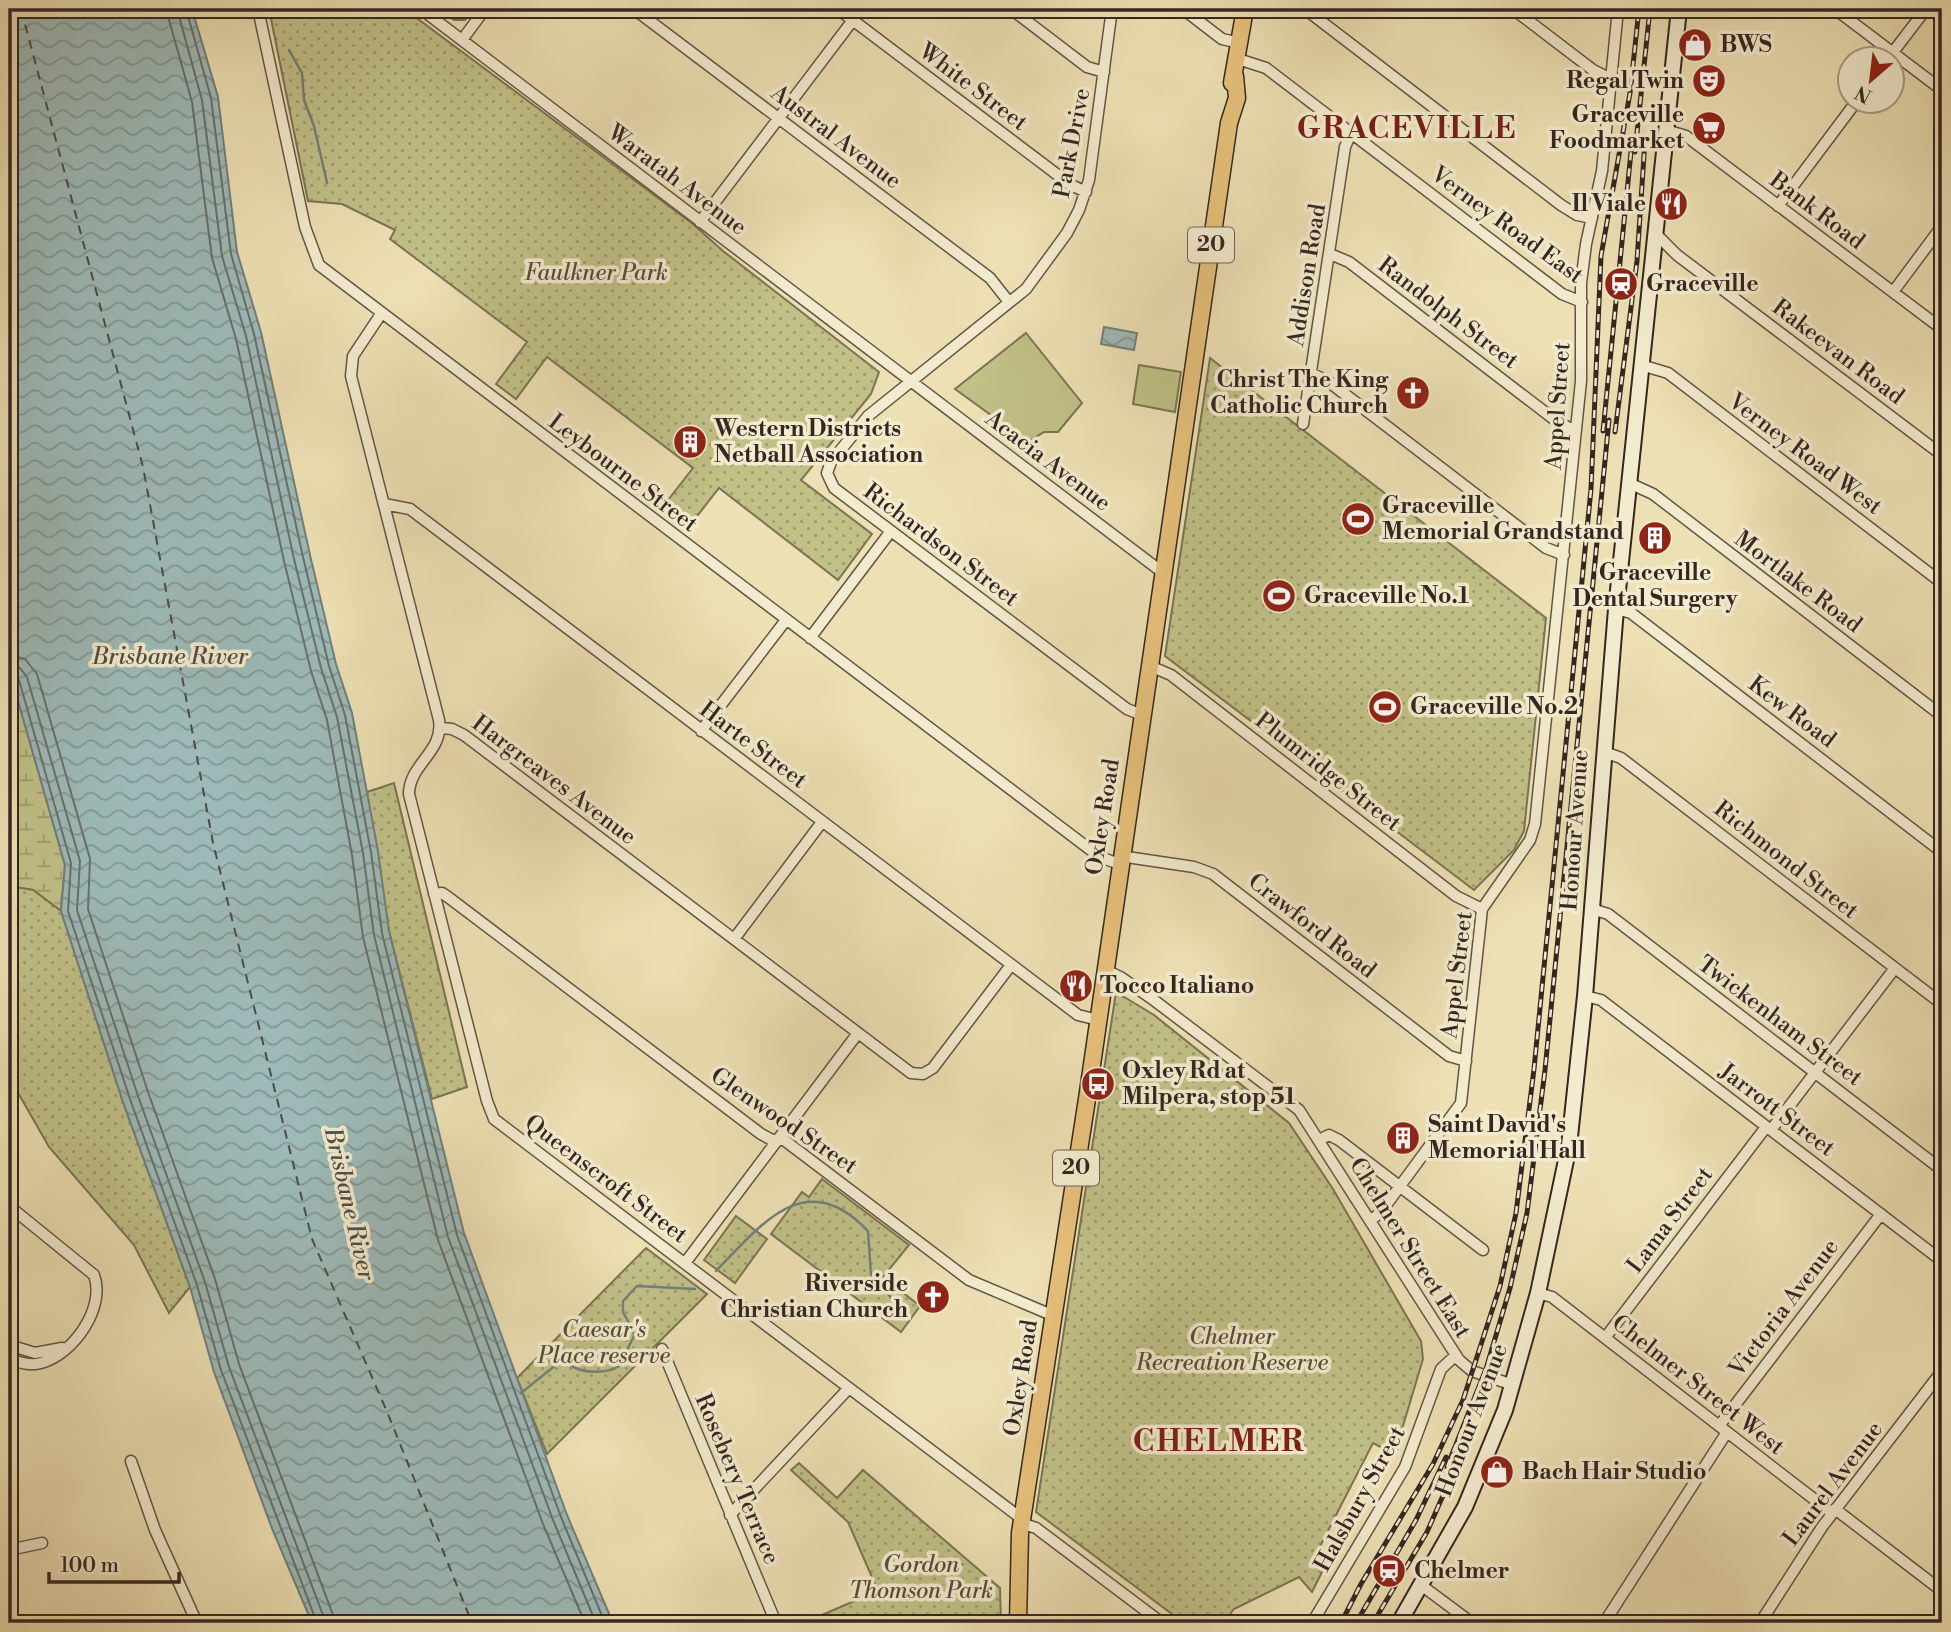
<svg xmlns="http://www.w3.org/2000/svg" width="1951" height="1632" viewBox="0 0 1951 1632" font-family="'Libre Bodoni',serif">
	<style>
		.grass { fill: #c0c087; stroke: #7a7454; stroke-width: 2 }
		.wetland { fill: url(#wetland-marsh); stroke: #7a7454; stroke-width: 2 }
		.park { fill: url(#park-dots); stroke: #7a7454; stroke-width: 2 }
		.water { fill: url(#water-waves); stroke: #737f7c; stroke-width: 2 }
		.lines { fill: none; stroke-linecap: round; stroke-linejoin: round }
		.shore { stroke: #68706c; stroke-width: 2 }
		.stream { stroke: #737f7c; stroke-width: 2.5 }
		.ferry { stroke: #4e4c47; stroke-width: 2; stroke-dasharray: 9 7; stroke-linecap: butt }
		.minor-casing { stroke: #625546; stroke-width: 13 }
		.secondary-casing { stroke: #342721; stroke-width: 18 }
		.primary-casing { stroke: #342721; stroke-width: 19 }
		.minor { stroke: #f3ebce; stroke-width: 10 }
		.secondary { stroke: #f3ebce; stroke-width: 14 }
		.primary { stroke: #e6c07a; stroke-width: 16 }
		.rail-casing { stroke: #342721; stroke-width: 5 }
		.rail { stroke: #f3ebce; stroke-width: 2.5; stroke-dasharray: 8; stroke-linecap: butt }
		.labels { text-anchor: middle; dominant-baseline: central; stroke-width: 7; stroke-linejoin: round; paint-order: stroke }
		.shield { fill: #f3ebce; stroke: #6d6255; stroke-width: 2 }
		.shield-label { font-size: 21px; font-weight: bold; fill: #342721 }
		.poi-label { font-size: 23px; font-weight: bold; fill: #342721; stroke: #f3ebce; text-anchor: start }
		.street-label { font-size: 23px; fill: #342721; stroke: #f3ebce }
		.park-label { font-size: 23px; font-style: italic; fill: #574d3a; stroke: #f3ebce }
		.water-label { font-size: 24px; font-style: italic; fill: #4e4c47; stroke: #f3ebce }
		.district-label { font-size: 30px; font-weight: bold; letter-spacing: 2px; fill: #7a1f14; stroke: #f3ebce }
	</style>
	<defs>
		<pattern id="wetland-marsh" width="20" height="14" patternUnits="userSpaceOnUse" patternTransform="scale(1.75)"><rect width="20" height="14" fill="#c0c087"/><path d="M1 5h8M5 5V1M11 12h8M15 12V8" fill="none" stroke="#9d9c6e"/></pattern>
		<pattern id="park-dots" width="8" height="8" patternUnits="userSpaceOnUse" patternTransform="scale(1.75)"><rect width="8" height="8" fill="#c0c087"/><path d="M2 2h.1M6 6h.1" fill="none" stroke="#9d9c6e" stroke-width="1.8" stroke-linecap="round"/></pattern>
		<pattern id="water-waves" width="16" height="10" patternUnits="userSpaceOnUse" patternTransform="scale(1.75)"><rect width="16" height="10" fill="#9dbab8"/><path d="M0 5q4-4 8 0t8 0" fill="none" stroke="#819795"/></pattern>
	</defs>
	<rect width="100%" height="100%" fill="#ede0b4"/>
	<filter id="stains"><feTurbulence type="fractalNoise" baseFrequency=".00286" numOctaves="4"/><feColorMatrix values="0 0 0 0 .2 0 0 0 0 .09 0 0 0 0 .02 0 0 0 .5 -.17"/></filter>
	<radialGradient id="worn" r=".72"><stop offset=".6" stop-color="#630" stop-opacity="0"/><stop offset="1" stop-color="#630" stop-opacity=".3"/></radialGradient>
	<path class="grass" d="M1026 333 1082 403 1058 432H1044L1028 442 955 389Z
		M1139 365 1181 372 1175 412 1133 404Z"/>
	<path class="wetland" d="M9 669 65 865 61 911 33 890 9 886Z"/>
	<path class="park" d="M269 9H413L410 13 693 224 723 251 879 372 871 394 801 480 872 534 838 580 719 488 687 529 661 509 693 468 547 357 516 399 496 384 527 342 390 239 395 230 342 204 308 201Z
		M439 9H473L465 20H454Z
		M1210 358 1546 618 1524 831 1514 850 1474 890 1165 656Z
		M394 783 467 1087 432 1099 389 931 367 792Z
		M9 886 33 890 61 911 123 1102 190 1287 169 1313 134 1245 49 1147 9 1077Z
		M1116 992 1154 1015 1289 1123 1333 1189 1421 1341 1423 1359 1400 1436 1402 1441 1394 1454 1373 1443 1313 1560 1325 1566 1312 1592 1299 1577 1234 1609 1223 1623H1184L1036 1512Z
		M822 1179 909 1245 883 1277 920 1306 901 1332 771 1234 802 1192 809 1197Z
		M736 1216 767 1239 735 1283 704 1260Z
		M646 1248 707 1294 547 1454 517 1378Z
		M799 1463 837 1498 863 1470 1000 1588 1001 1623H803L878 1591 848 1522 791 1470Z"/>
	<path class="water" d="M9 9H192L218 97 237 252 261 332 310 555 336 664 352 713 378 851 389 931 464 1233 567 1515 613 1623H312L273 1531 214 1372 190 1287 123 1102 61 911 65 865 10 673Z
		M1104 327 1137 333 1134 350 1101 344Z"/>
	<g class="lines">
		<path class="shore" d="M166 9 192 102 212 258 236 339 284 561 311 671 327 720 352 855 363 937 438 1240 543 1524 585 1623
			M177 9 202 100 222 256 246 336 294 559 321 668 337 717 363 853 374 935 448 1237 553 1520 596 1623
			M186 9 211 98 231 254 254 334 303 557 329 666 345 715 371 852 382 933 457 1235 561 1517 605 1623
			M9 655 25 659 37 674 90 859 88 909 148 1092 215 1279 239 1364 336 1623
			M9 665 20 668 27 677 80 861 77 910 138 1096 205 1282 229 1367 326 1623
			M9 674 19 680 71 863 68 911 130 1099 197 1285 221 1370 317 1623"/>
		<path class="stream" d="M289 50 302 73 304 100 314 126 327 183
			M716 1271C762 1224 806 1165 868 1231L871 1275 903 1311
			M521 1393 567 1356 569 1364C580 1374 607 1374 619 1366L635 1334 623 1312V1301L637 1286 695 1289"/>
		<path class="ferry" d="M21 9 143 467 213 843 312 1239 388 1414 472 1623"/>
		<g class="minor-casing">
			<path id="minor" d="M258 9 305 227 319 265 1100 857 1119 864
				M421 9 1162 572
				M634 9 990 278 1009 302
				M838 9 1071 185 1086 192
				M1011 9 1087 67 1104 72
				M1112 9 1089 180 1079 210 1067 233 1026 289 868 416 831 462 827 473 834 488 1127 709 1142 715
				M1183 9 1222 39 1240 43
				M1305 9 1561 205 1577 215 1592 218
				M1513 9 1593 70 1611 79
				M1835 9 1942 90
				M462 40 485 9
				M1238 59 1266 68 1562 294 1582 302
				M1887 60 1926 9
				M1666 130 1686 136 1942 329
				M1778 206 1856 102
				M700 222 853 20
				M1655 233 1677 255 1942 455
				M1330 254 1349 262 1559 423 1576 431
				M1893 292 1942 226
				M381 314 353 356 351 376 439 720C444 752 409 764 409 794L487 1101 494 1119 1022 1519
				M1641 365 1668 373 1942 583
				M1311 373 1329 382 1546 548 1564 555
				M1303 424 1345 147 1351 133
				M1629 483 1653 494 1942 716
				M384 504 410 509 1078 1015 1098 1020
				M1616 609 1631 613 1942 852
				M810 638 891 531
				M1150 666 1171 675 1456 896 1482 909
				M441 728 452 729 464 735 911 1073 923 1074 933 1068 1011 965
				M701 731 786 620
				M1604 752 1621 758 1942 1004
				M1120 856 1194 867 1213 874 1449 1056 1466 1061
				M434 894 442 893 448 897 761 1134 772 1140H784L969 1280 1054 1316
				M1592 909 1608 914 1942 1170
				M734 939 822 822
				M1104 969 1122 978 1155 1001 1299 1110 1459 1360 1472 1371 1513 1385
				M1585 996 1601 1000 1942 1261
				M1771 1130 1895 968
				M1319 1140 1329 1135 1339 1140 1483 1250
				M9 1206 94 1275C106 1307 74 1354 41 1363 30 1366 19 1363 9 1358
				M1370 1221 1381 1212 1461 1103 1482 909 1530 840 1535 824 1581 381V283L1586 244 1602 171 1618 9
				M685 1263 858 1033
				M1538 1293 1552 1297 1832 1513
				M1605 1338 1766 1127
				M9 1345 35 1353 62 1348
				M662 1349 776 1623
				M1719 1426 1881 1214
				M131 1461 155 1530 197 1623
				M1835 1509 1942 1591
				M730 1515 849 1388
				M1021 1523 1036 1528 1162 1623
				M9 1550 42 1543
				M1421 1585 1472 1623
				M1312 1623 1405 1467 1441 1369 1456 1355
				M1604 1623 1727 1432
				M1760 1623 1822 1527 1942 1371"/>
		</g>
		<g class="secondary-casing">
			<path id="secondary" d="M1399 1623 1465 1507 1505 1410 1538 1293 1569 1146 1585 996 1616 609 1679 9"/>
		</g>
		<g class="primary-casing">
			<path id="primary" d="M1232 83 1245 9
				M1018 1623 1020 1533 1087 1099 1229 123 1237 98 1235 76"/>
		</g>
		<use href="#minor" class="minor"/>
		<use href="#secondary" class="secondary"/>
		<use href="#primary" class="primary"/>
		<g class="rail-casing">
			<path id="rail" d="M1635 152 1650 9
				M1603 431 1632 142
				M1615 432 1637 261 1645 140
				M1447 1467 1486 1369 1510 1288 1527 1213 1545 1070 1609 420
				M1341 1623 1361 1584 1433 1464 1463 1400 1500 1286 1516 1213 1534 1069 1591 489 1601 256 1630 93 1639 9
				M1356 1623 1416 1520 1446 1457
				M1373 1623 1427 1532 1459 1459"/>
		</g>
		<use href="#rail" class="rail"/>
	</g>
	<defs>
		<g id="shop-disc" transform="scale(1.75)"><circle r="9.5" fill="#8f2418" stroke="#f3ebce"/><path d="M-5-2.5h2.3a2.7 3.5 0 0 1 5.4 0H5L5.5 6h-11ZM-1.5-2.5h3a1.5 2.3 0 0 0-3 0Z" fill="#fff"/></g>
		<g id="theatre-disc" transform="scale(1.75)"><circle r="9.5" fill="#8f2418" stroke="#f3ebce"/><path d="M-5-5.5Q0-4 5-5.5V0Q5 5 0 6Q-5 5-5 0ZM-3.3-2.5H-1v1.5H-3.3ZM1-2.5H3.3v1.5H1ZM-2.8 1Q0 5.5 2.8 1Z" fill="#fff"/></g>
		<g id="supermarket-disc" transform="scale(1.75)"><circle r="9.5" fill="#8f2418" stroke="#f3ebce"/><path d="M-6-5.5h2.5l.6 2H6L4.5 2H-2.5L-4.4-4H-6ZM-1.5 3.2a1.3 1.3 0 1 0 .1 0ZM3 3.2a1.3 1.3 0 1 0 .1 0Z" fill="#fff"/></g>
		<g id="restaurant-disc" transform="scale(1.75)"><circle r="9.5" fill="#8f2418" stroke="#f3ebce"/><path d="M-5-6h1v4h1v-4h1v4h1v-4h1v5L-1.5 .5V6h-2V.5L-5-1ZM5-6V6H3V1.5H1.5Q1.5-4 5-6Z" fill="#fff"/></g>
		<g id="station-disc" transform="scale(1.75)"><circle r="9.5" fill="#8f2418" stroke="#f3ebce"/><path d="M-3-6H3Q5-6 5-4V2Q5 4 3 4L4.5 6H3L1.5 4h-3L-3 6H-4.5L-3 4Q-5 4-5 2V-4Q-5-6-3-6ZM-3.5-4v3h7v-3ZM-3.5 1v1.5H-2V1ZM2 1v1.5H3.5V1Z" fill="#fff"/></g>
		<g id="church-disc" transform="scale(1.75)"><circle r="9.5" fill="#8f2418" stroke="#f3ebce"/><path d="M-1.2-6h2.4v3.5h3.3v2.4h-3.3V6h-2.4V-.1h-3.3v-2.4h3.3Z" fill="#fff"/></g>
		<g id="building-disc" transform="scale(1.75)"><circle r="9.5" fill="#8f2418" stroke="#f3ebce"/><path d="M-4-6H4V6H1V3H-1V6H-4ZM-2.5-4.3h1.7v1.8h-1.7ZM.8-4.3h1.7v1.8H.8ZM-2.5-1h1.7V.8h-1.7ZM.8-1h1.7V.8H.8Z" fill="#fff"/></g>
		<g id="stadium-disc" transform="scale(1.75)"><circle r="9.5" fill="#8f2418" stroke="#f3ebce"/><path d="M0-5a6.5 5 0 1 0 0 10a6.5 5 0 1 0 0-10ZM-3.5-1.8h7v3.6h-7Z" fill="#fff"/></g>
		<g id="bus-disc" transform="scale(1.75)"><circle r="9.5" fill="#8f2418" stroke="#f3ebce"/><path d="M-5-6H5V4H4V6H2V4H-2V6H-4V4H-5ZM-3.5-4V0h7V-4ZM-3.5 1.2v1.5H-2V1.2ZM2 1.2v1.5H3.5V1.2Z" fill="#fff"/></g>
	</defs>
	<g fill-rule="evenodd">
		<use href="#shop-disc" x="1695" y="45"/>
		<use href="#theatre-disc" x="1709" y="81"/>
		<use href="#supermarket-disc" x="1709" y="128"/>
		<use href="#restaurant-disc" x="1671" y="204"/>
		<use href="#station-disc" x="1621" y="284"/>
		<use href="#church-disc" x="1413" y="393"/>
		<use href="#building-disc" x="690" y="442"/>
		<use href="#stadium-disc" x="1358" y="519"/>
		<use href="#building-disc" x="1655" y="538"/>
		<use href="#stadium-disc" x="1279" y="596"/>
		<use href="#stadium-disc" x="1385" y="707"/>
		<use href="#restaurant-disc" x="1076" y="986"/>
		<use href="#bus-disc" x="1098" y="1084"/>
		<use href="#building-disc" x="1403" y="1138"/>
		<use href="#church-disc" x="933" y="1297"/>
		<use href="#shop-disc" x="1497" y="1472"/>
		<use href="#station-disc" x="1389" y="1571"/>
	</g>
	<g class="labels">
		<g class="shield">
			<rect x="1188" y="227.5" width="46" height="35" rx="5"/>
			<rect x="1053" y="1150.5" width="46" height="35" rx="5"/>
		</g>
		<g class="shield-label">
			<text x="1211" y="245">20</text>
			<text x="1076" y="1168">20</text>
		</g>
		<g class="poi-label">
			<text x="1720" y="45">BWS</text>
			<text x="1684" y="81" text-anchor="end">Regal Twin</text>
			<text x="1684" y="115" text-anchor="end">Graceville<tspan x="1684" dy="26">Foodmarket</tspan></text>
			<text x="1646" y="204" text-anchor="end">Il Viale</text>
			<text x="1646" y="284">Graceville</text>
			<text x="1388" y="380" text-anchor="end">Christ The King<tspan x="1388" dy="26">Catholic Church</tspan></text>
			<text x="714" y="429">Western Districts<tspan x="714" dy="26">Netball Association</tspan></text>
			<text x="1382" y="506">Graceville<tspan x="1382" dy="26">Memorial Grandstand</tspan></text>
			<text x="1655" y="573" text-anchor="middle">Graceville<tspan x="1655" dy="26">Dental Surgery</tspan></text>
			<text x="1304" y="596">Graceville No.1</text>
			<text x="1410" y="707">Graceville No.2</text>
			<text x="1100" y="986">Tocco Italiano</text>
			<text x="1122" y="1071">Oxley Rd at<tspan x="1122" dy="26">Milpera, stop 51</tspan></text>
			<text x="1428" y="1125">Saint David's<tspan x="1428" dy="26">Memorial Hall</tspan></text>
			<text x="908" y="1284" text-anchor="end">Riverside<tspan x="908" dy="26">Christian Church</tspan></text>
			<text x="1522" y="1472">Bach Hair Studio</text>
			<text x="1414" y="1571">Chelmer</text>
		</g>
		<g class="street-label">
			<text transform="translate(973 87) rotate(37)">White Street</text>
			<text transform="translate(836 137) rotate(37)">Austral Avenue</text>
			<text transform="translate(1072 143) rotate(-79)">Park Drive</text>
			<text transform="translate(677 180) rotate(37)">Waratah Avenue</text>
			<text transform="translate(1817 211) rotate(37)">Bank Road</text>
			<text transform="translate(1507 225) rotate(36)">Verney Road East</text>
			<text transform="translate(1307 275) rotate(-81)">Addison Road</text>
			<text transform="translate(1448 313) rotate(37)">Randolph Street</text>
			<text transform="translate(1838 352) rotate(37)">Rakeevan Road</text>
			<text transform="translate(1558 406) rotate(-86)">Appel Street</text>
			<text transform="translate(1805 454) rotate(37)">Verney Road West</text>
			<text transform="translate(1048 461) rotate(37)">Acacia Avenue</text>
			<text transform="translate(623 473) rotate(37)">Leybourne Street</text>
			<text transform="translate(941 545) rotate(37)">Richardson Street</text>
			<text transform="translate(1798 582) rotate(37)">Mortlake Road</text>
			<text transform="translate(1792 712) rotate(37)">Kew Road</text>
			<text transform="translate(753 745) rotate(37)">Harte Street</text>
			<text transform="translate(1328 772) rotate(38)">Plumridge Street</text>
			<text transform="translate(554 780) rotate(37)">Hargreaves Avenue</text>
			<text transform="translate(1103 817) rotate(-81)">Oxley Road</text>
			<text transform="translate(1575 830) rotate(-86)">Honour Avenue</text>
			<text transform="translate(1786 860) rotate(38)">Richmond Street</text>
			<text transform="translate(1312 926) rotate(38)">Crawford Road</text>
			<text transform="translate(1457 975) rotate(-83)">Appel Street</text>
			<text transform="translate(1780 1021) rotate(37)">Twickenham Street</text>
			<text transform="translate(1777 1110) rotate(37)">Jarrott Street</text>
			<text transform="translate(784 1121) rotate(34)">Glenwood Street</text>
			<text transform="translate(606 1179) rotate(37)">Queenscroft Street</text>
			<text transform="translate(1670 1220) rotate(-53)">Lama Street</text>
			<text transform="translate(1410 1248) rotate(58)">Chelmer Street East</text>
			<text transform="translate(1784 1308) rotate(-53)">Victoria Avenue</text>
			<text transform="translate(1021 1378) rotate(-81)">Oxley Road</text>
			<text transform="translate(1698 1385) rotate(38)">Chelmer Street West</text>
			<text transform="translate(1472 1420) rotate(-69)">Honour Avenue</text>
			<text transform="translate(737 1479) rotate(67)">Rosebery Terrace</text>
			<text transform="translate(1833 1484) rotate(-53)">Laurel Avenue</text>
			<text transform="translate(1360 1499) rotate(-61)">Halsbury Street</text>
		</g>
		<g class="park-label">
			<text x="596" y="273">Faulkner Park</text>
			<text x="604" y="1330">Caesar's<tspan x="604" dy="26">Place reserve</tspan></text>
			<text x="1232" y="1337">Chelmer<tspan x="1232" dy="26">Recreation Reserve</tspan></text>
			<text x="921" y="1565">Gordon<tspan x="921" dy="26">Thomson Park</tspan></text>
		</g>
		<g class="water-label">
			<text x="170" y="657">Brisbane River</text>
			<text transform="translate(349 1204) rotate(77)">Brisbane River</text>
		</g>
		<g class="district-label">
			<text x="1407" y="129">GRACEVILLE</text>
			<text x="1219" y="1442">CHELMER</text>
		</g>
	</g>
	<rect width="1951" height="1632" fill="none" stroke="#ede0b4" stroke-width="35"/>
	<rect x="10" y="10" width="1930" height="1611" fill="none" stroke="#342721" stroke-width="3.5"/>
	<rect x="18" y="18" width="1916" height="1597" fill="none" stroke="#342721" stroke-width="2"/>
	<g transform="translate(1871 80) rotate(208)"><circle r="33" fill="#f3ebce" stroke="#a79d89" stroke-width="2"/>
	<path d="M0-5L12 26L0 18L-12 26Z" fill="#8f2418"/>
	<text y="-10" font-size="19" font-weight="bold" text-anchor="middle" fill="#342721">N</text>
	</g>
	<path d="M49 1572v10h130v-10" fill="none" stroke="#342721" stroke-width="3.5"/>
	<text x="60" y="1572" font-size="21" fill="#342721" stroke="#f3ebce" stroke-width="5" paint-order="stroke">100 m</text>
	<rect width="100%" height="100%" filter="url(#stains)"/>
	<rect width="100%" height="100%" fill="url(#worn)"/>
</svg>
